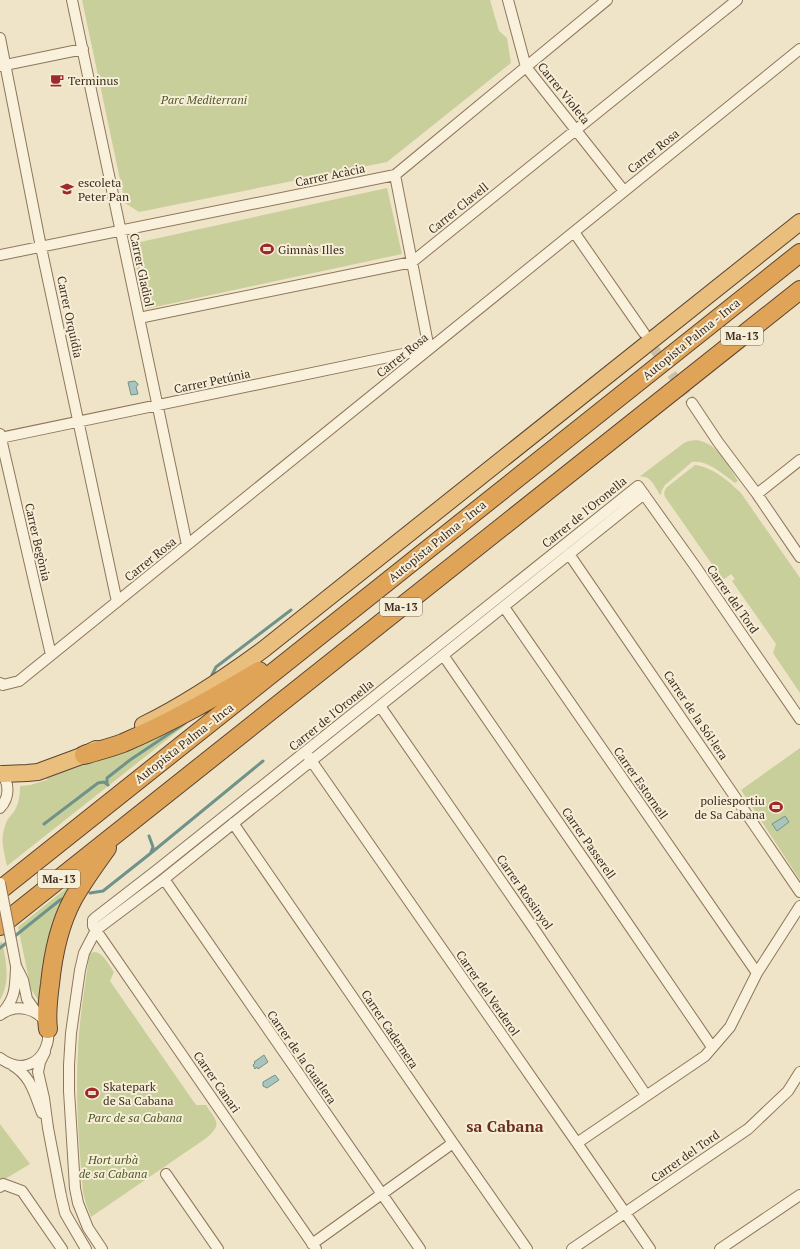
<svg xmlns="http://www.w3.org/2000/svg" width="800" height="1249" viewBox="0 0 800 1249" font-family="'PT Serif',serif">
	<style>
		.green { fill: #c9cf9b }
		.water { fill: #a9c4bc; stroke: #6f938a }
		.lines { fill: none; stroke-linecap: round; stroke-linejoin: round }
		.stream { stroke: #6f938a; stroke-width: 3 }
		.minor-tunnel { stroke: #ccc0a6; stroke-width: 10; stroke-dasharray: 10 5; stroke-linecap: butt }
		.minor-casing { stroke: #8d765c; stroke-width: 12 }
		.trunk-casing { stroke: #5b4430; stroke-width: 18 }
		.motorway-casing { stroke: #5b4430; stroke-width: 20 }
		.minor { stroke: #faf1dc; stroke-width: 10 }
		.trunk { stroke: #eabe7c; stroke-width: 16 }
		.motorway { stroke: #e0a458; stroke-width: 18 }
		.minor-bridge-casing { stroke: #8d765c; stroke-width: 12; stroke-linecap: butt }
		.minor-bridge { stroke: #faf1dc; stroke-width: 10 }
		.labels { text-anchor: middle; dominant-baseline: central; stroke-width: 4; stroke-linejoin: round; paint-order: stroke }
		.shield { fill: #f7eed8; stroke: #756857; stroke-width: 1 }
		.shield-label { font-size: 11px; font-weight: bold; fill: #3d2e20 }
		.poi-label { font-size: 12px; fill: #3d2e20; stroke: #f7eed8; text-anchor: start }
		.street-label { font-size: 12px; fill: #3d2e20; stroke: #f7eed8 }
		.park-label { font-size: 12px; font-style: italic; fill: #4d5a26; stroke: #f7eed8 }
		.district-label { font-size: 16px; font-weight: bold; fill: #6b2e1e; stroke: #f7eed8 }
	</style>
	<rect width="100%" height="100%" fill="#f0e4c8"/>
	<path class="green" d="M82 0H490L499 31 507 38 511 63 387 162 139 212 125 203Z
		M387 188 402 254 146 309 131 244Z
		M696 440C718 443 727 464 738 481L735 483C725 475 706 459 692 462L665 485 662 490 661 494 660 495C655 487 650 474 639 477L684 443 689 441Z
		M695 465C712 467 729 481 741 493L800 578V693L773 653 776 644 732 581 735 579 731 574 723 580 665 497 664 493 666 488Z
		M203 711 7 866C4 852 0 841 5 826 6 821 9 817 13 813 19 804 20 796 20 786L30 785 47 780V778L91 762Z
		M800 748V880L741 790Z
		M74 882 40 1003 31 989 18 927Z
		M2 941C6 962 11 981 0 1000V943Z
		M94 952C103 952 109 965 114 972L110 981 196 1105H206C217 1122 223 1124 205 1139L91 1217 86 1204 83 1192C79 1145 75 1098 78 1051 79 1019 85 988 89 956L91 953Z
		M0 1124 30 1164 0 1182Z"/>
	<path class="water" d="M135 381 138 384V385L136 387 138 394 131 395 128 382Z
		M785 816 789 822 777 831 772 824Z
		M264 1055 268 1062 258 1069 257 1067 255 1069 253 1065 255 1063 254 1062Z
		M275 1075 279 1080 267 1088 263 1086V1082Z"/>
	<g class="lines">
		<path class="stream" d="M212 675 216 667 291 610
			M107 783V778L130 760 185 723
			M44 824 98 783 104 782 108 785
			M149 836 153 847 151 852
			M90 893 103 891 151 853 263 761
			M0 948 60 900 64 898"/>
		<path class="minor-tunnel" d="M646 337 692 403"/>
		<g class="minor-casing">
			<path id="minor" d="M72 0 187 545
				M508 0 526 67 624 191
				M0 38 41 247 117 602
				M0 66 83 49
				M395 175 429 349
				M574 232 644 333
				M0 255 395 175 607 0
				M139 318 412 262 737 0
				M692 403 718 442 757 494 800 557
				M0 434 51 655
				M0 438 427 349
				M757 494 800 460
				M569 554 800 892
				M504 607 757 973
				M443 655 596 877 712 1047
				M0 683 3 685 19 681 800 49
				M380 706 530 923 646 1095
				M308 756 577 1143 650 1249
				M0 771C10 783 10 797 0 808
				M233 823 453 1143 527 1249
				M164 879 420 1249
				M16 966 23 980 27 999 36 1012
				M3 1012C16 997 15 986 16 968
				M0 1015C8 1009 17 1007 26 1009 70 1019 42 1089 0 1058
				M45 1052 40 1062 38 1072 44 1098 48 1128 61 1196 65 1213 69 1220 86 1249
				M12 1065C31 1076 34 1093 42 1113
				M577 1143 705 1056 730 1027 757 973 800 906
				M166 1174 218 1249
				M0 1187 3 1184 22 1191 62 1249
				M312 1244 453 1143
				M102 1249 88 1228 78 1203 75 1188 69 1091V1065L71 1033 80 970 84 953 96 930 164 879 644 494
				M316 1249 93 926V920L95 918 157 870 638 486 695 566 800 719
				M572 1249 748 1129 788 1091 800 1072
				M720 1249 800 1195"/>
		</g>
		<g class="trunk-casing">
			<path id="trunk" d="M143 725C186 704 226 677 264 649L800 222
				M3 774 27 773 38 772 84 755 96 749"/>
		</g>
		<g class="motorway-casing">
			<path id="motorway" d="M84 755C97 751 110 748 123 743 170 723 215 697 259 671
				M0 890 800 253
				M0 926 800 290
				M48 1029C46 1014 48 999 50 984 53 954 59 925 73 899 83 881 95 865 107 848"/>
		</g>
		<use href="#minor" class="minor"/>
		<use href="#trunk" class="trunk"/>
		<use href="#motorway" class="motorway"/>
		<g class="minor-bridge-casing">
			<path id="minor-bridge" d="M0 883 16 966"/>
		</g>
		<use href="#minor-bridge" class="minor-bridge"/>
	</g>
	<defs>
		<g id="cafe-bare" transform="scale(1.08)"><path d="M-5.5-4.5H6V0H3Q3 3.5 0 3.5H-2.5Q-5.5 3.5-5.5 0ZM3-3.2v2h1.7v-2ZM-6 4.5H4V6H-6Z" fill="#9e2a2b" stroke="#f7eed8" stroke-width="2.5" paint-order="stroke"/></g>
		<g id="school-bare" transform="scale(1.08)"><path d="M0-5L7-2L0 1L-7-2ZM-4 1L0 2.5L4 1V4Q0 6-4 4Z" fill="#9e2a2b" stroke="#f7eed8" stroke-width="2.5" paint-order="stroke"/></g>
		<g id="stadium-bare" transform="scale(1.08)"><path d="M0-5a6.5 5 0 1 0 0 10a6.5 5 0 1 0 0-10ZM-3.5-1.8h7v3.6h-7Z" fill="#9e2a2b" stroke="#f7eed8" stroke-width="2.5" paint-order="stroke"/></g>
	</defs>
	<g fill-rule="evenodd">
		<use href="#cafe-bare" x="57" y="80"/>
		<use href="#school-bare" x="67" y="189"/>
		<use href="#stadium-bare" x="267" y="249"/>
		<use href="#stadium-bare" x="776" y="807"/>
		<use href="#stadium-bare" x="92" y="1093"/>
	</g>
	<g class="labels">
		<g class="shield">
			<rect x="721" y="327" width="42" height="18" rx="3"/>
			<rect x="380" y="598" width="42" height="18" rx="3"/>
			<rect x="38" y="870" width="42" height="18" rx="3"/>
		</g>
		<g class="shield-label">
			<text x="742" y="336">Ma-13</text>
			<text x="401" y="607">Ma-13</text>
			<text x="59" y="879">Ma-13</text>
		</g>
		<g class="poi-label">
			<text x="68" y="80">Terminus</text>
			<text x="78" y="182">escoleta<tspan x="78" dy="14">Peter Pan</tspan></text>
			<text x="278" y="249">Gimnàs Illes</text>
			<text x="765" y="800" text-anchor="end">poliesportiu<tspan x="765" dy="14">de Sa Cabana</tspan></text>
			<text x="103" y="1086">Skatepark<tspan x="103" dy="14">de Sa Cabana</tspan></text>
		</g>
		<g class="street-label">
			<text transform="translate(564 93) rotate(51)">Carrer Violeta</text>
			<text transform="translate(653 151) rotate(-39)">Carrer Rosa</text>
			<text transform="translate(330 175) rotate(-12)">Carrer Acàcia</text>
			<text transform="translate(458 208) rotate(-39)">Carrer Clavell</text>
			<text transform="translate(142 270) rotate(78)">Carrer Gladiol</text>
			<text transform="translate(70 317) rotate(78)">Carrer Orquídia</text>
			<text transform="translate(691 339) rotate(-39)">Autopista Palma - Inca</text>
			<text transform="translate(402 355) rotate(-39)">Carrer Rosa</text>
			<text transform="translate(212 381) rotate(-12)">Carrer Petúnia</text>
			<text transform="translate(584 512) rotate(-39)">Carrer de l'Oronella</text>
			<text transform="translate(437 541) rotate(-39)">Autopista Palma - Inca</text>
			<text transform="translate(38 542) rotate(77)">Carrer Begònia</text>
			<text transform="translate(150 559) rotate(-39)">Carrer Rosa</text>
			<text transform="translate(733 599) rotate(55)">Carrer del Tord</text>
			<text transform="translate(331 715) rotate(-39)">Carrer de l'Oronella</text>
			<text transform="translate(696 715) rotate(56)">Carrer de la Sól·lera</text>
			<text transform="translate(184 743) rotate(-38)">Autopista Palma - Inca</text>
			<text transform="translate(641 783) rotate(55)">Carrer Estornell</text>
			<text transform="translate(589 843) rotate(55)">Carrer Passerell</text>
			<text transform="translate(525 892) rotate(55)">Carrer Rossinyol</text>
			<text transform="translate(488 993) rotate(55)">Carrer del Verderol</text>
			<text transform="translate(390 1029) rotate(56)">Carrer Cadernera</text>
			<text transform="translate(302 1057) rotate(55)">Carrer de la Guatlera</text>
			<text transform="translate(217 1082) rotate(55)">Carrer Canari</text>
			<text transform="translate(685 1156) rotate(-35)">Carrer del Tord</text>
		</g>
		<g class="park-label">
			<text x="204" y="99">Parc Mediterrani</text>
			<text x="135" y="1117">Parc de sa Cabana</text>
			<text x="113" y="1159">Hort urbà<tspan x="113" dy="14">de sa Cabana</tspan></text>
		</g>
		<g class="district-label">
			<text x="505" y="1126">sa Cabana</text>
		</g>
	</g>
</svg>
